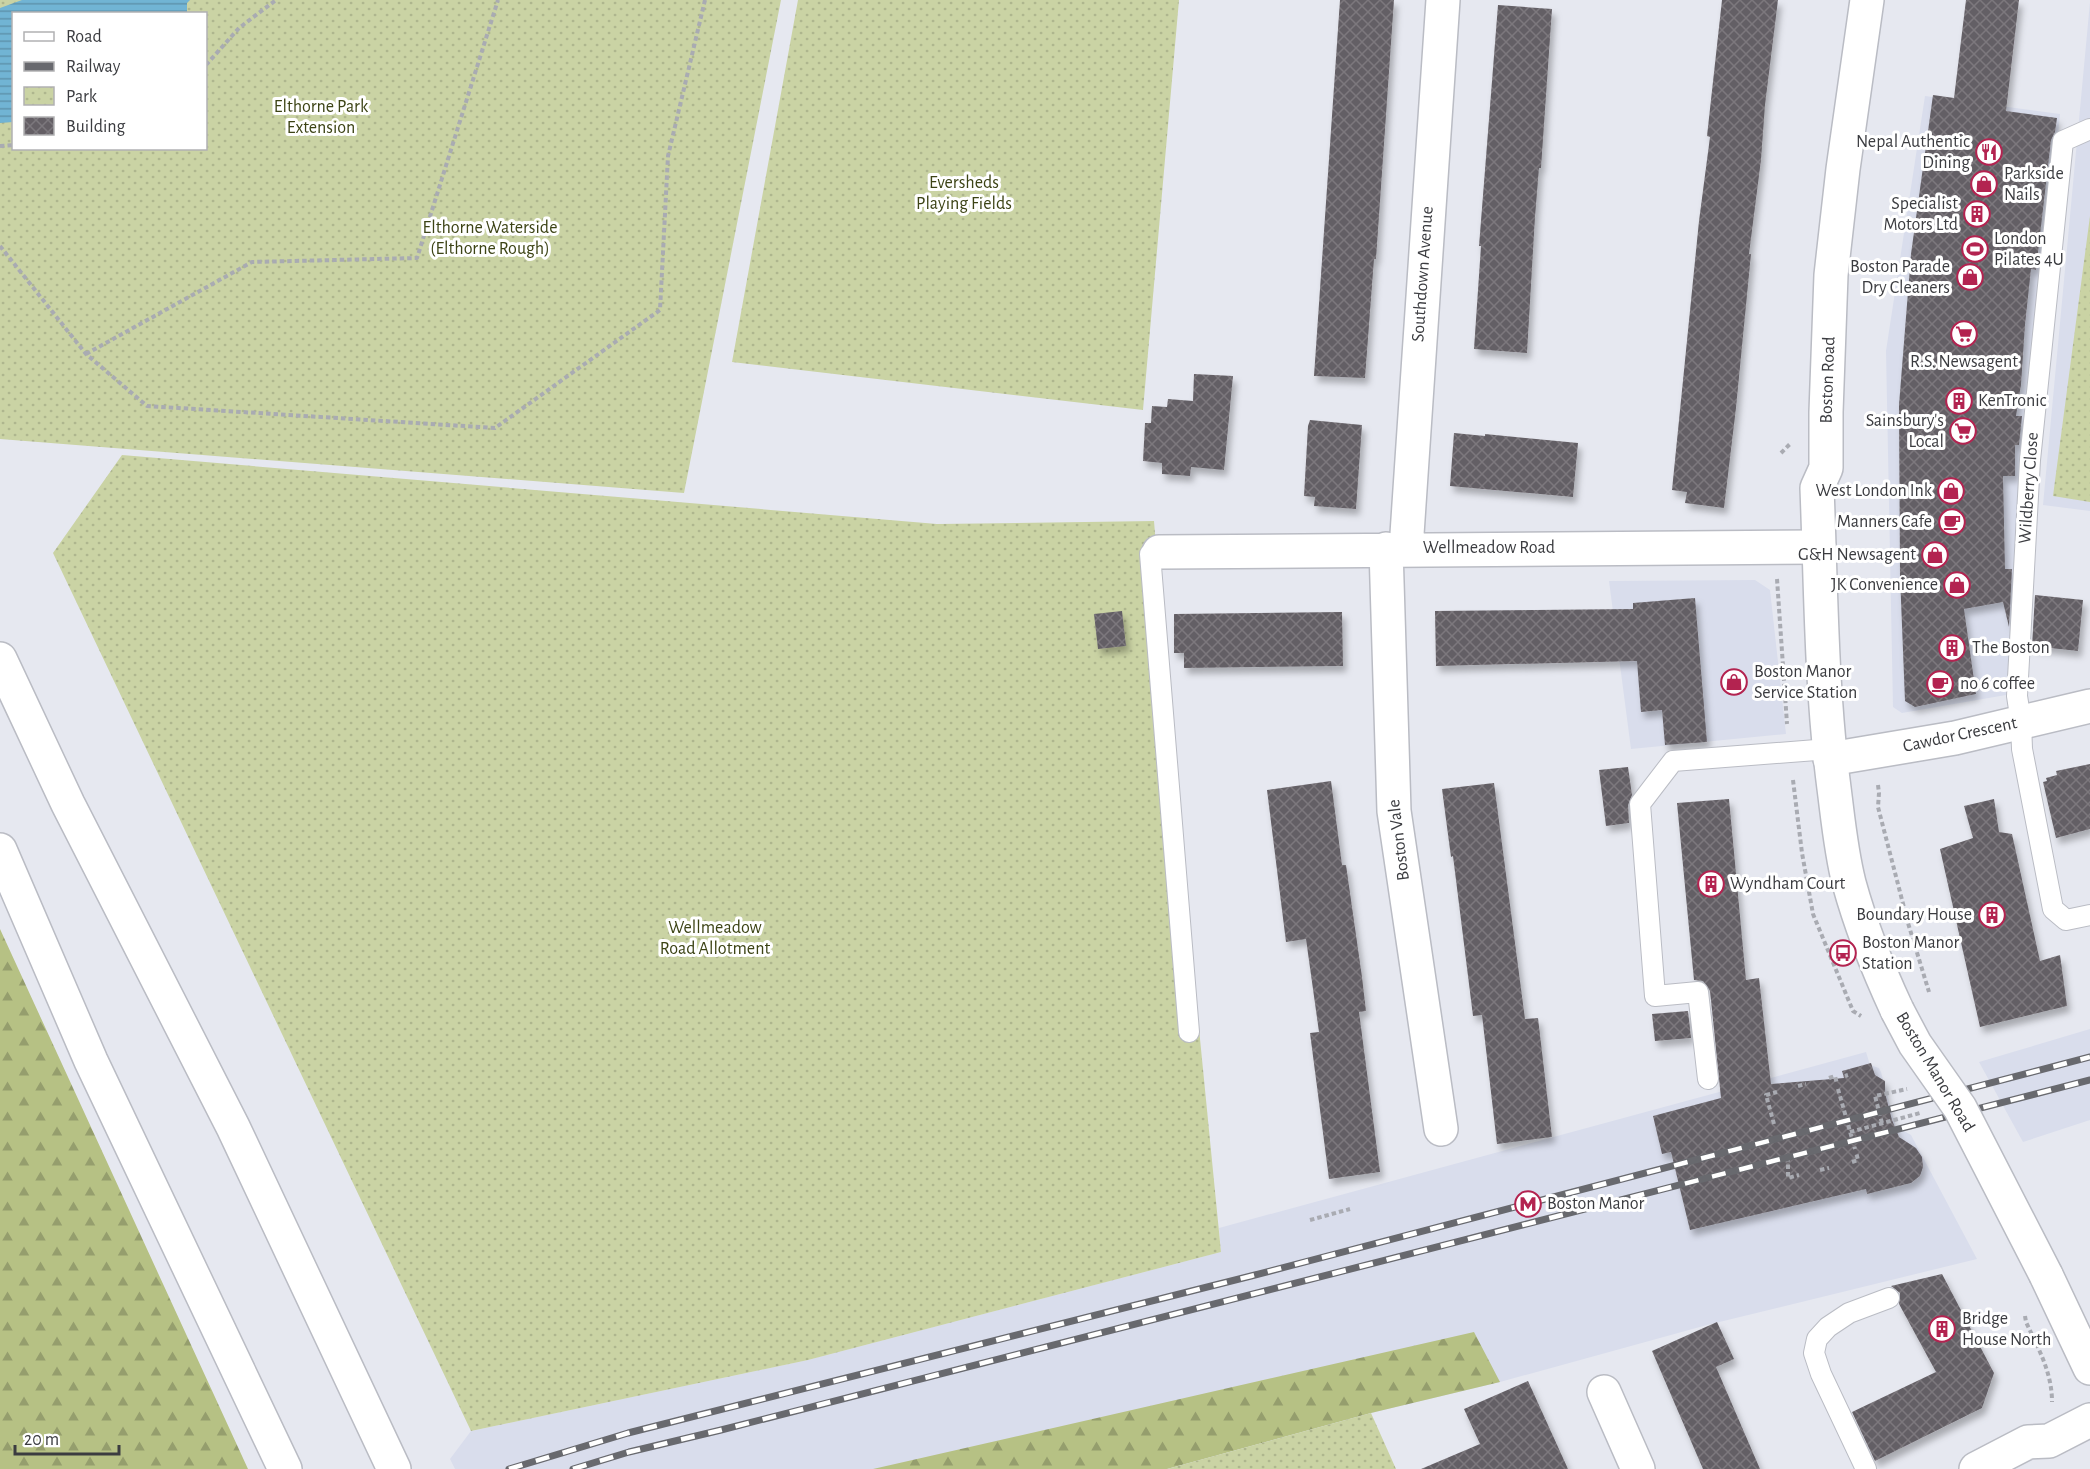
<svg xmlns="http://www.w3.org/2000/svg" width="2090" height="1469" viewBox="0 0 2090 1469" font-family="'Alegreya Sans',sans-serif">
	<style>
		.built { fill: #d9ddec }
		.forest { fill: url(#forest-firs) }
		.park { fill: url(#park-dots); fill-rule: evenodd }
		.water { fill: url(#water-rules) }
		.building { fill: url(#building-cross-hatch); filter: url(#shadow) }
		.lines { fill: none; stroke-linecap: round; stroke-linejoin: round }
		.lane-casing { stroke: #babcc4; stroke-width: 22 }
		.street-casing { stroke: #babcc4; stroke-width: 36 }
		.primary-casing { stroke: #babcc4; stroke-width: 36 }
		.highway-casing { stroke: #babcc4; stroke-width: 36 }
		.path { stroke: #a9abb2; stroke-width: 4; stroke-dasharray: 4.5 3; stroke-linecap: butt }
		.lane { stroke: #fff; stroke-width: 20 }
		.street { stroke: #fff; stroke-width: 33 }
		.primary { stroke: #fff; stroke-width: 33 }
		.highway { stroke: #fff; stroke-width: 33 }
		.rail-casing { stroke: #68696e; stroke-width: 7 }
		.rail { stroke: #fff; stroke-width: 4.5; stroke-dasharray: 14; stroke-linecap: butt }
		.primary-bridge-casing { stroke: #babcc4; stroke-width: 36; stroke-linecap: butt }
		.primary-bridge { stroke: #fff; stroke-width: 33 }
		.labels { text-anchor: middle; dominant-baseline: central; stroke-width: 6; stroke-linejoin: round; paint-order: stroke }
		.park-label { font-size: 18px; fill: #3c4315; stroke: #fff }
		.poi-label { font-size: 18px; fill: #3b3c40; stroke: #fff; text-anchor: start }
		.street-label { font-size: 18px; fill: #3b3c40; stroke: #fff }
	</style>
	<defs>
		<pattern id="forest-firs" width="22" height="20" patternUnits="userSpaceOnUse" patternTransform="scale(1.5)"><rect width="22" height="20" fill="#b6c184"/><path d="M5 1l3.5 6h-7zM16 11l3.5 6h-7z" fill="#959e6d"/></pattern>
		<pattern id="park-dots" width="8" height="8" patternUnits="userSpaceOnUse" patternTransform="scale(1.5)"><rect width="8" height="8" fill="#cad3a4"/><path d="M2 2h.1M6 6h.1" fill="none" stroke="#aeb68e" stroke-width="1.8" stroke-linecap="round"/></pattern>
		<pattern id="water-rules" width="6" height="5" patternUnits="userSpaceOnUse" patternTransform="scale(1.5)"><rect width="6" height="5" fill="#71b4d4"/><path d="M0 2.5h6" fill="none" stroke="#5e94ad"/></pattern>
		<pattern id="building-cross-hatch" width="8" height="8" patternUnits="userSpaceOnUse" patternTransform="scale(1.5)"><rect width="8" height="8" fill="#645f65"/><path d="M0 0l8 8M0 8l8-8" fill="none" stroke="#7c787d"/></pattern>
		<filter id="shadow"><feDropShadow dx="3.5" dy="6" stdDeviation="3" flood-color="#0004"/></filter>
	</defs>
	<rect width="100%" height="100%" fill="#e6e8f0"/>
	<path class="built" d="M2090 2V511L2043 505Z
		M1925 96 2060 114 2006 695 1902 713 1893 707 1886 351Z
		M1755 580 1770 590 1786 734 1631 749 1609 581Z
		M2090 1029V1120L2023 1142 1979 1062Z
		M1866 1052 1870 1065 1879 1068 1881 1072 1897 1131H1904L1911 1135 1977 1259 1707 1325 1500 1382 1371 1413 1167 1469H455L450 1459 471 1431 808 1360 1221 1252 1219 1228Z"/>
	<path class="forest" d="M0 929 248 1469H0Z
		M1474 1332 1500 1382 1371 1413 1167 1469H873Z"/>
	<path class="park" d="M0 0H781L684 493 0 439ZM14 14H206V148H14Z
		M798 0H1179L1143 410 732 362Z
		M2090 216V502L2053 496Z
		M122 455 937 524 1154 521 1174 775 1221 1252 808 1360 471 1431 53 553Z
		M1371 1413 1396 1469H1167Z"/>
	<path class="water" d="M22 0H190L187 3V13L14 14 13 122 0 123V8Z"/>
	<path class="building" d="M1340 0H1394L1376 259H1374L1365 378 1314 376Z
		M1722 0H1778L1765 105 1761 160 1749 254H1751L1736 408 1724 508 1685 503 1687 492 1672 490 1699 221 1710 137 1707 136Z
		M1966 0H2019L2006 111 2057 118 2055 132 2051 140 2036 270 2031 269 2025 325 2021 385 2016 416H2022L2019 445H2015V476H2003L2005 569H2012L2009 627 2003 602 1964 609 1976 694 1915 707 1905 701 1900 575 1899 405 1911 254 1933 95 1954 98Z
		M1498 5 1552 9 1541 168H1539L1535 217 1527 353 1474 349 1481 246H1479Z
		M1194 374 1233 376 1224 470 1191 467 1190 476 1162 474V463L1143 461 1145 423H1151L1152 406 1167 407 1168 399 1193 401Z
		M1310 420 1362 425 1356 509 1314 506 1315 497 1304 496 1308 426Z
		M1454 433 1485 436V434L1578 443 1573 497 1450 486Z
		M2035 595 2083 600 2078 651 2032 646Z
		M1695 598 1707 742 1665 745 1662 710 1641 712 1637 661 1436 666 1435 611 1633 609V603Z
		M1122 611 1126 646 1098 649 1094 614Z
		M1342 612 1343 666 1184 668V653H1174V614Z
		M2090 764V829L2056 838 2043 782 2047 781 2046 778 2057 775 2056 771Z
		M1628 767 1632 795 1628 805 1629 823 1606 826 1599 770Z
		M1331 781 1342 865H1346L1362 977 1366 1011 1359 1012 1380 1172 1329 1179 1310 1033 1319 1032 1306 939 1286 942 1267 790Z
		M1494 783 1525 1019 1538 1018 1552 1137 1497 1144 1482 1015 1473 1016 1453 856 1451 857 1442 789Z
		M1729 799 1746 980 1759 978 1771 1084 1844 1078 1842 1071 1871 1063 1875 1075 1885 1081V1093L1892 1120 1899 1137 1916 1148 1922 1157 1923 1167 1920 1176 1911 1183 1867 1194 1866 1189 1690 1230 1671 1152 1662 1154 1653 1116 1721 1098 1710 991 1703 981 1694 980 1677 803Z
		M1994 799 1999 832 2012 834 2040 961 2060 955 2067 1006 1980 1027 1940 849 1973 838 1964 806Z
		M1688 1011 1691 1038 1655 1041 1652 1014Z
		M1942 1274 1994 1373 1982 1408 1875 1461 1852 1412 1936 1372 1899 1304 1900 1293 1891 1286Z
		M1717 1322 1734 1359 1716 1367 1760 1469H1703L1652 1351Z
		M1528 1381 1568 1469H1421L1480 1444 1464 1409Z"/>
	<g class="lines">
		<g class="lane-casing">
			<path id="lane" d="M2090 129 2063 141 2030 460 2017 696 2021 722 2022 749 2053 909 2066 920 2090 915
				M1159 552 1150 554 1189 1032
				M1708 1079 1698 992 1655 996 1640 804 1673 761 1829 749
				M1866 1469 1821 1374 1814 1353 1817 1339 1828 1327 1849 1313 1889 1298"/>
		</g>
		<g class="street-casing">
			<path id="street" d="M1386 549 1394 811 1441 1129
				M1406 549 1443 0
				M1159 552 1819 547
				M1830 759 1955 738 2090 706
				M1604 1392 1638 1469
				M1976 1469 2028 1442 2049 1441 2090 1420"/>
		</g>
		<g class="primary-casing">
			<path id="primary" d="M1867 0 1843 169 1831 275 1826 412V468L1817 488C1821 588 1821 688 1834 788 1838 819 1841 852 1849 883 1861 927 1878 969 1897 1010
				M2046 1275 2090 1368"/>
		</g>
		<g class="highway-casing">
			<path id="highway" d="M0 659 68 804 233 1127 394 1469
				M0 850 91 1061 285 1469"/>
		</g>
		<path class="path" d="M206 65 239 28 276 0
			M0 146 14 145
			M0 246 86 354 147 406 495 428 660 310 668 156 705 0
			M86 354 252 262 417 258 498 0
			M1781 453 1791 443
			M1777 579 1787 724
			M1793 780 1802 853 1813 914 1853 1011 1861 1016
			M1878 785 1879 793 1878 807 1908 923 1929 992
			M1845 1076 1848 1075
			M1829 1078 1835 1076 1837 1084
			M1798 1086 1806 1084
			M1838 1089 1855 1149
			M1882 1123 1875 1096 1907 1089
			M1774 1124 1766 1095 1777 1092
			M1850 1132 1920 1113
			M1788 1157V1178L1799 1175
			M1852 1162 1858 1160 1856 1152
			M1820 1170 1829 1168
			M1310 1220 1350 1209
			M2025 1316 2026 1322C2038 1348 2052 1372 2052 1402"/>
		<use href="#lane" class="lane"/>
		<use href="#street" class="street"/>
		<use href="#primary" class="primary"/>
		<use href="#highway" class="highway"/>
		<g class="rail-casing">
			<path id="rail" d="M509 1469 628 1433 1251 1276 2090 1057
				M573 1469 629 1452 721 1430 2090 1080"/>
		</g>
		<use href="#rail" class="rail"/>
		<g class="primary-bridge-casing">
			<path id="primary-bridge" d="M1897 1010 1915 1044 1960 1108 2046 1275"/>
		</g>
		<use href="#primary-bridge" class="primary-bridge"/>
	</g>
	<defs>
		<g id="restaurant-ring" transform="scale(1.35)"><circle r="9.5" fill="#fff" stroke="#b32350" stroke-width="1.5"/><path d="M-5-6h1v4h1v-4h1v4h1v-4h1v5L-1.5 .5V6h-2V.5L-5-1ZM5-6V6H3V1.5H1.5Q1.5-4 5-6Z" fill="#b32350"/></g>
		<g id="shop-ring" transform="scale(1.35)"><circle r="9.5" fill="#fff" stroke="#b32350" stroke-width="1.5"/><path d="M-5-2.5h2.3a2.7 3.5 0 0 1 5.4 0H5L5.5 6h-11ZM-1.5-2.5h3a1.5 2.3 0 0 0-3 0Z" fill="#b32350"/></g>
		<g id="building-ring" transform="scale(1.35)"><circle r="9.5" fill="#fff" stroke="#b32350" stroke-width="1.5"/><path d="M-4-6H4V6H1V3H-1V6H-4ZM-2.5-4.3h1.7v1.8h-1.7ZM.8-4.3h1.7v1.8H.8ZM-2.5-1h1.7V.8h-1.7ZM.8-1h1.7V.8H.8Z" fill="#b32350"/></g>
		<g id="stadium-ring" transform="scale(1.35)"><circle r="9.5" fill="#fff" stroke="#b32350" stroke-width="1.5"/><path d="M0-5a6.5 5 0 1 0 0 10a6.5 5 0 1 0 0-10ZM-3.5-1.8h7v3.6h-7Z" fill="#b32350"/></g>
		<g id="supermarket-ring" transform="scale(1.35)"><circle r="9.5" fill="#fff" stroke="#b32350" stroke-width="1.5"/><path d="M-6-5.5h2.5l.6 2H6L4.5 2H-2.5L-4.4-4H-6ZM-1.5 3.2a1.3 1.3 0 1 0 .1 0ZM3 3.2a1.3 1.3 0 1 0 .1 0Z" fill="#b32350"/></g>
		<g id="cafe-ring" transform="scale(1.35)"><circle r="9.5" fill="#fff" stroke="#b32350" stroke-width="1.5"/><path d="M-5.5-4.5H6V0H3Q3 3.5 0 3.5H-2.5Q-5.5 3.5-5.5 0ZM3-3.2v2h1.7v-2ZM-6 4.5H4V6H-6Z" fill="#b32350"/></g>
		<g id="bus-ring" transform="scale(1.35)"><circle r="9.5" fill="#fff" stroke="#b32350" stroke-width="1.5"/><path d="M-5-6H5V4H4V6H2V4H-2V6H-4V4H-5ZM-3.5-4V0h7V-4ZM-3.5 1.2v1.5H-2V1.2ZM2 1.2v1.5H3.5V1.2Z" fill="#b32350"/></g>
		<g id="metro-ring" transform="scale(1.35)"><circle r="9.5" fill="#fff" stroke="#b32350" stroke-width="1.5"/><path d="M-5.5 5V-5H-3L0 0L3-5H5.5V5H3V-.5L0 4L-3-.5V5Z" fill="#b32350"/></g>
	</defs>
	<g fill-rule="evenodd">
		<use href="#restaurant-ring" x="1989" y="152"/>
		<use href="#shop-ring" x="1984" y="184"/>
		<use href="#building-ring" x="1977" y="214"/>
		<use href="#stadium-ring" x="1975" y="249"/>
		<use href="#shop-ring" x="1970" y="277"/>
		<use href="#supermarket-ring" x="1964" y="334"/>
		<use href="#building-ring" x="1959" y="401"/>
		<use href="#supermarket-ring" x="1963" y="431"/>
		<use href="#shop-ring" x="1951" y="491"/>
		<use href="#cafe-ring" x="1952" y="522"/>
		<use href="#shop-ring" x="1935" y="555"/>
		<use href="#shop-ring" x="1957" y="585"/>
		<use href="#building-ring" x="1952" y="648"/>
		<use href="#shop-ring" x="1734" y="682"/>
		<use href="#cafe-ring" x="1940" y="684"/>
		<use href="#building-ring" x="1711" y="884"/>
		<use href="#building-ring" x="1992" y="915"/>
		<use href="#bus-ring" x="1843" y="953"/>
		<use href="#metro-ring" x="1528" y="1204"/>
		<use href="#building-ring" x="1942" y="1329"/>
	</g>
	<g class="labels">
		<g class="park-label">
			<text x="321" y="107">Elthorne Park<tspan x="321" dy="21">Extension</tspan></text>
			<text x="964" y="183">Eversheds<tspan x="964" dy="21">Playing Fields</tspan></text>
			<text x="490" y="228">Elthorne Waterside<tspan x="490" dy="21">(Elthorne Rough)</tspan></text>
			<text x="715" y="928">Wellmeadow<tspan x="715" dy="21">Road Allotment</tspan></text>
		</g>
		<g class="poi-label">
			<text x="1970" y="142" text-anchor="end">Nepal Authentic<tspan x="1970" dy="21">Dining</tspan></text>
			<text x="2004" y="174">Parkside<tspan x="2004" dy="21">Nails</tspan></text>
			<text x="1958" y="204" text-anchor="end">Specialist<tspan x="1958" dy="21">Motors Ltd</tspan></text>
			<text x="1994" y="239">London<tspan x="1994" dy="21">Pilates 4U</tspan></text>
			<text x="1950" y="267" text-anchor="end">Boston Parade<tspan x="1950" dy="21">Dry Cleaners</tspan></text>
			<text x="1964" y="362" text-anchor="middle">R.S. Newsagent</text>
			<text x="1978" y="401">KenTronic</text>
			<text x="1944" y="421" text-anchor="end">Sainsbury's<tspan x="1944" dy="21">Local</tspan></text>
			<text x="1932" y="491" text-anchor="end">West London Ink</text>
			<text x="1932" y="522" text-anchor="end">Manners Cafe</text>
			<text x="1916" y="555" text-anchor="end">G&amp;H Newsagent</text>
			<text x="1938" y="585" text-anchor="end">JK Convenience</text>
			<text x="1972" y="648">The Boston</text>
			<text x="1754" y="672">Boston Manor<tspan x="1754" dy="21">Service Station</tspan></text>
			<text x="1960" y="684">no 6 coffee</text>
			<text x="1730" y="884">Wyndham Court</text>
			<text x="1972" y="915" text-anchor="end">Boundary House</text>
			<text x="1862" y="943">Boston Manor<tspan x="1862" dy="21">Station</tspan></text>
			<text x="1547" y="1204">Boston Manor</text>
			<text x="1962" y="1319">Bridge<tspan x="1962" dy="21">House North</tspan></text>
		</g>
		<g class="street-label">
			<text transform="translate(1423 274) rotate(-86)">Southdown Avenue</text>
			<text transform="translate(1828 380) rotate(-88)">Boston Road</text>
			<text transform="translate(2029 488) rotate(-86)">Wildberry Close</text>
			<text x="1489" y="548">Wellmeadow Road</text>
			<text transform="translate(1960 735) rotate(-12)">Cawdor Crescent</text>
			<text transform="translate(1399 840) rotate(-97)">Boston Vale</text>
			<text transform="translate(1935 1072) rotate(59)">Boston Manor Road</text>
		</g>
	</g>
	<rect x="12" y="12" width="195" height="138" fill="#ffffff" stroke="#b1b1b3" stroke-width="1.5"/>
	<rect x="24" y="32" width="30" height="9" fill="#ffffff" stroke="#b1b1b3" stroke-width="1.5"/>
	<text x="66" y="42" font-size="18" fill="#3b3c40">Road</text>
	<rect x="24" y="62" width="30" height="9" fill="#68696e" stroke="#b1b1b3" stroke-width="1.5"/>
	<text x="66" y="72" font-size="18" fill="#3b3c40">Railway</text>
	<rect x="24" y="87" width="30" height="18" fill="url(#park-dots)" stroke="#b1b1b3" stroke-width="1.5"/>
	<text x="66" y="102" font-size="18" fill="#3b3c40">Park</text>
	<rect x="24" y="117" width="30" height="18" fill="url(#building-cross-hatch)" stroke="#b1b1b3" stroke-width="1.5"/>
	<text x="66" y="132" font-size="18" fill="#3b3c40">Building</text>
	<path d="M15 1445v9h104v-9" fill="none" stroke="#3b3c40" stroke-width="3"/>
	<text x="24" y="1445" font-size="18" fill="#3b3c40" stroke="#ffffff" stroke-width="4.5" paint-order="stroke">20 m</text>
</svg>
